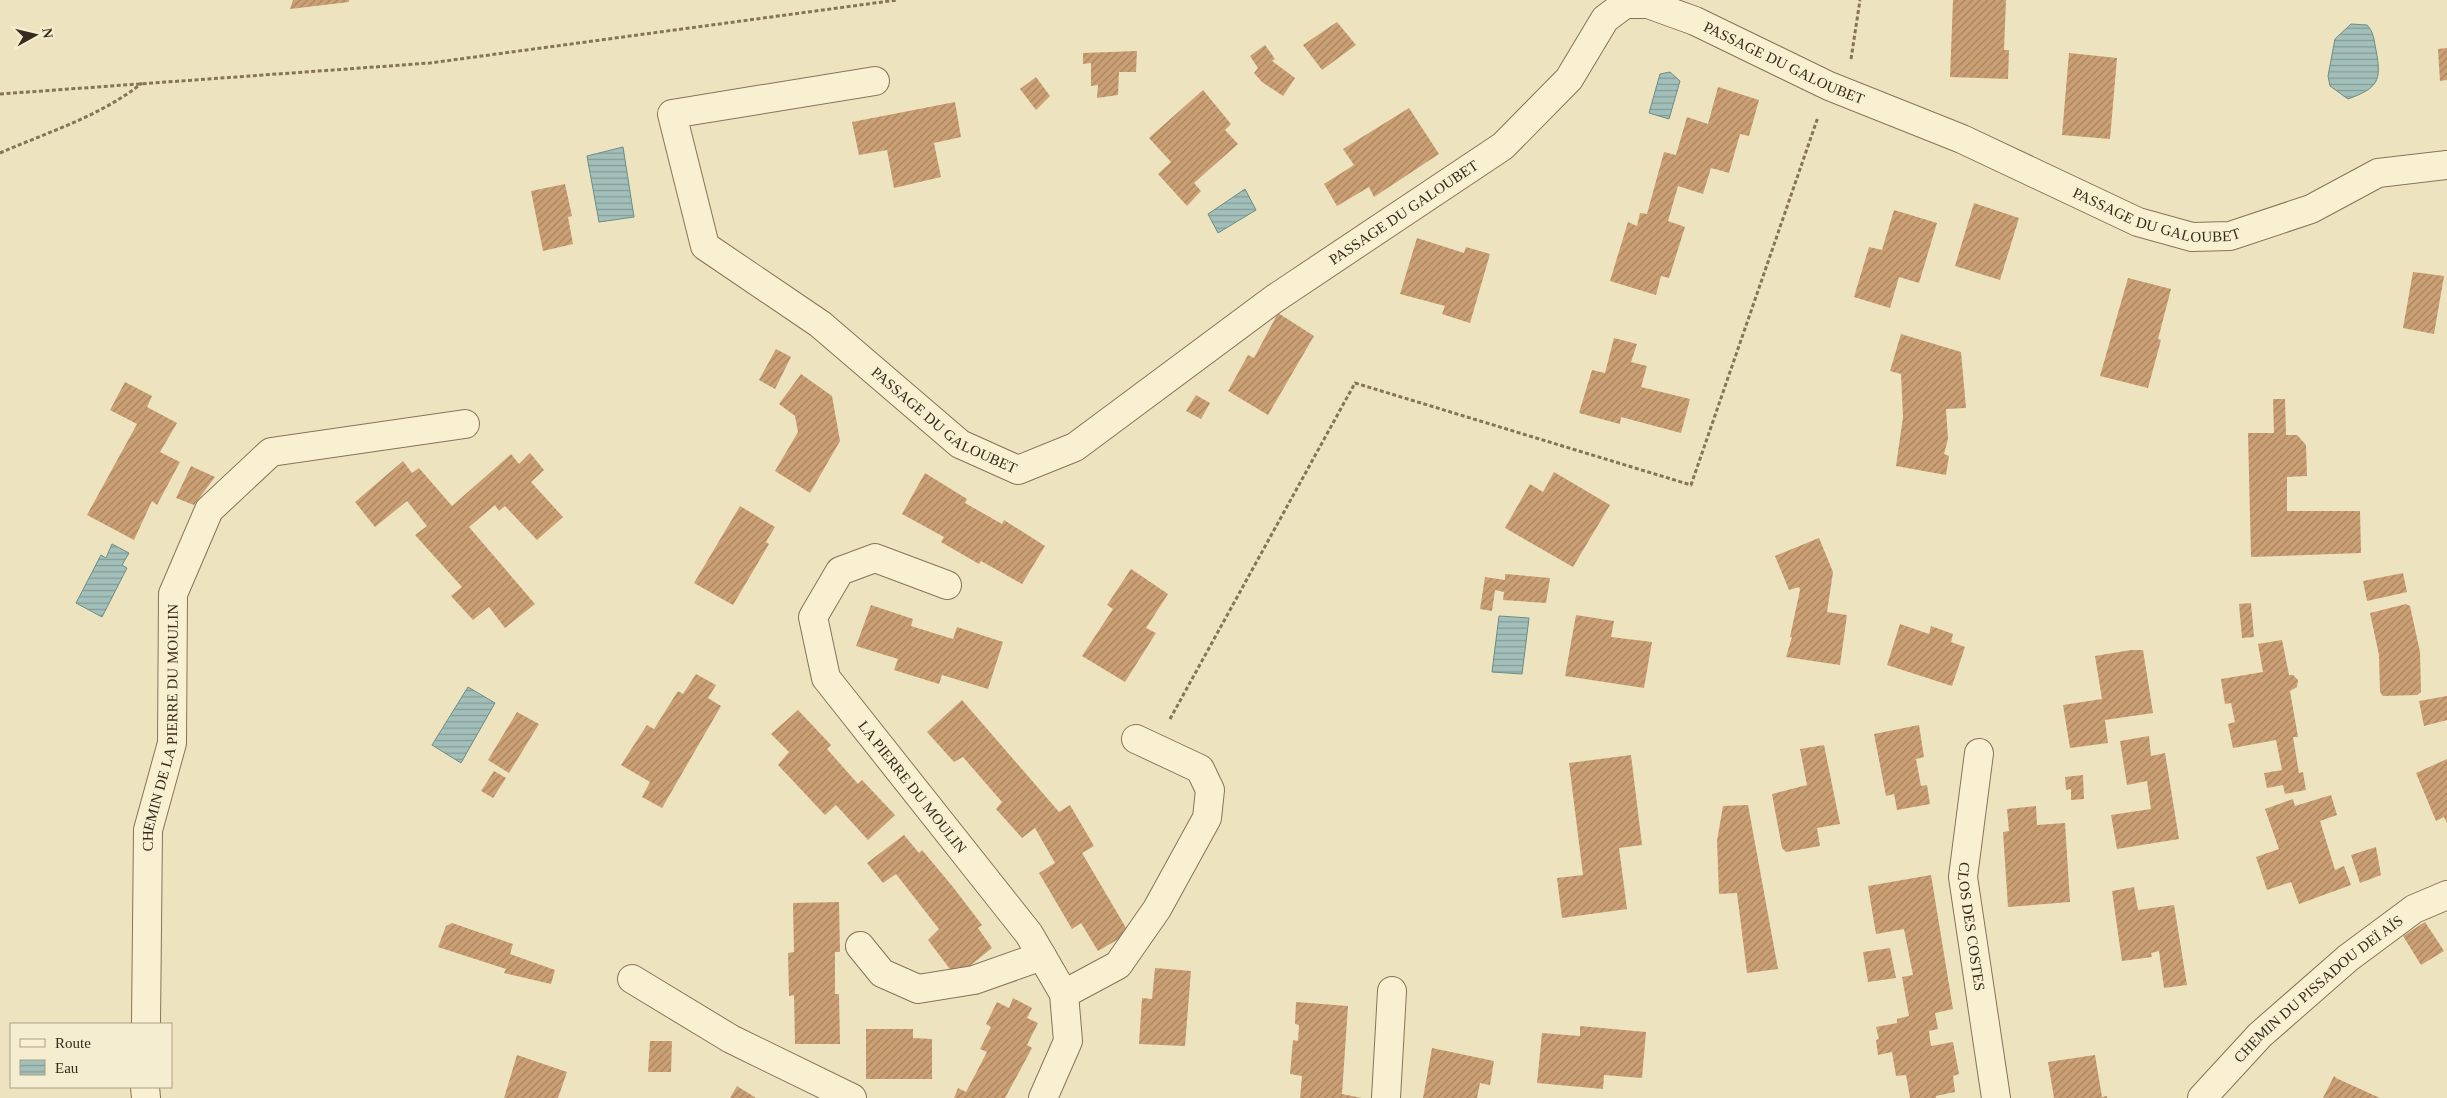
<svg xmlns="http://www.w3.org/2000/svg" width="2447" height="1098" viewBox="0 0 2447 1098" font-family="'Times New Roman',serif">
	<style>
		.water { fill: url(#water-rules); stroke: #6a8d87 }
		.building { fill: url(#building-hatch) }
		.lines { fill: none; stroke-linecap: round; stroke-linejoin: round }
		.minor-casing { stroke: #867458; stroke-width: 30 }
		.path { stroke: #867458; stroke-width: 3; stroke-dasharray: 4 2.5; stroke-linecap: butt }
		.minor { stroke: #f9f0d2; stroke-width: 28 }
		.labels { text-anchor: middle; dominant-baseline: central; stroke-width: 4.5; stroke-linejoin: round; paint-order: stroke }
		.street-label { font-size: 15px; fill: #362b1c; stroke: #f5edcf }
	</style>
	<defs>
		<pattern id="water-rules" width="6" height="5" patternUnits="userSpaceOnUse" patternTransform="scale(1.25)"><rect width="6" height="5" fill="#a2bfb9"/><path d="M0 2.5h6" fill="none" stroke="#859b96"/></pattern>
		<pattern id="building-hatch" width="6" height="6" patternUnits="userSpaceOnUse" patternTransform="scale(1.25)"><rect width="6" height="6" fill="#cca075"/><path d="M-1 1l2-2M0 6l6-6M5 7l2-2" fill="none" stroke="#a6835f"/></pattern>
	</defs>
	<rect width="100%" height="100%" fill="#eee3bf"/>
	<path class="water" d="M2351 24 2367 25C2374 32 2374 41 2376 50 2382 81 2378 88 2348 99L2330 86 2328 76 2335 39Z
		M1670 72 1680 81 1669 119 1649 113 1660 74Z
		M623 147 634 217 599 222 587 156Z
		M1245 189 1256 210 1218 233 1208 214Z
		M112 544 129 553 122 565 127 568 102 617 76 603 101 555 106 558Z
		M1499 616 1529 618 1522 674 1492 672Z
		M468 687 495 703 461 763 432 745Z"/>
	<path class="building" d="M293 0H349V2L290 9Z
		M1953 0H2006L2004 50H2009L2008 79 1950 77Z
		M1337 22 1356 45 1322 70 1303 45Z
		M1265 45 1275 59 1272 61 1295 78 1283 96 1262 82 1254 73 1258 68 1250 56Z
		M2447 48V80L2440 81 2438 49Z
		M1137 51 1136 72H1119L1118 95 1097 98 1098 85 1091 86V63L1083 64V53Z
		M2069 53 2117 58 2110 139 2062 135Z
		M1036 77 1050 96 1036 110 1020 89Z
		M1718 87 1759 100 1749 136 1740 134 1729 173 1711 168 1703 194 1678 186 1668 221 1685 227 1669 278 1661 276 1656 295 1610 281 1628 222 1637 226 1640 213 1647 214 1664 152 1676 155 1687 117 1708 124Z
		M1203 90 1231 124 1225 130 1238 144 1194 183 1201 191 1187 206 1158 174 1171 162 1149 138Z
		M955 102 961 137 934 143 941 177 894 188 887 150 859 155 852 122Z
		M1409 108 1439 154 1374 197 1369 187 1337 206 1324 184 1354 165 1343 149Z
		M565 184 572 216 568 217 573 244 543 251 531 191Z
		M1974 203 2019 218 2000 280 1955 266Z
		M1894 210 1937 223 1919 283 1899 277 1890 308 1854 297 1869 247 1882 250Z
		M1417 238 1464 253 1466 247 1490 254 1470 323 1442 314 1445 306 1400 294Z
		M2413 272 2444 276 2434 334 2403 328Z
		M2128 278 2171 289 2158 339 2161 340 2148 388 2100 376Z
		M1278 313 1314 336 1268 415 1228 391 1248 355 1254 358Z
		M1901 334 1961 352 1966 408 1946 409 1948 439 1944 454 1949 456 1946 475 1896 466 1903 417 1901 374 1890 371Z
		M1614 338 1637 344 1631 362 1647 366 1641 387 1690 399 1681 433 1621 417 1620 424 1579 413 1592 370 1605 373Z
		M776 349 791 357 775 389 759 380Z
		M801 374 832 396 840 441 810 493 775 471 798 432 795 416 779 404Z
		M125 382 152 396 147 407 177 423 160 452 180 462 157 505 152 501 134 540 87 515 137 424 110 410Z
		M1196 395 1210 403 1201 419 1186 411Z
		M2273 399H2285L2286 435H2297L2306 445 2307 476 2287 477V511H2360L2361 553 2251 557 2248 433H2274Z
		M530 453 544 470 531 482 563 517 537 540 505 506 499 511 495 505 469 527 535 604 505 628 489 607 473 620 451 596 462 587 415 535 427 526 407 501 375 527 355 502 403 461 412 473 419 468 452 506 511 454 519 464Z
		M191 466 215 477 194 505 176 498Z
		M1554 472 1610 505 1573 567 1505 528 1530 484 1543 492Z
		M925 473 967 499 965 503 1002 524 1004 520 1045 546 1022 584 981 561 979 564 941 542 944 537 902 514Z
		M740 506 775 527 766 542 769 544 733 605 694 583Z
		M1819 538 1833 572 1827 612 1847 615 1840 665 1786 657 1792 637H1790L1800 590 1799 587 1789 590 1775 556Z
		M1131 569 1168 594 1146 628 1156 633 1125 682 1082 656 1113 609 1107 605Z
		M2403 573 2407 592 2367 601 2363 581Z
		M1505 574 1550 578 1546 603 1503 600 1504 592 1495 590 1492 611 1480 609 1485 577 1505 580Z
		M2251 603 2254 637 2242 638 2239 604Z
		M2406 604 2410 606 2420 652 2421 692 2417 695 2383 696 2380 692 2379 655 2370 613Z
		M871 605 913 619 911 626 953 639 957 627 1003 642 988 689 942 675 939 684 894 670 898 659 856 646Z
		M1576 615 1614 621 1611 637 1652 642 1644 688 1565 676Z
		M1900 624 1929 634 1931 626 1953 634 1951 642 1965 647 1952 686 1887 665Z
		M2282 640 2289 675H2293L2298 680 2297 687 2290 691 2298 737H2293L2299 773 2303 772 2306 790 2285 794 2283 785 2267 788 2264 773 2282 770 2276 740 2233 748 2228 724 2235 722 2231 703 2225 704 2221 679 2263 672 2258 644Z
		M2131 650H2143L2153 713 2105 720 2108 743 2070 748 2063 705 2102 699 2095 656Z
		M696 674 716 685 708 698 721 706 662 808 642 797 650 782 621 765 647 725 654 729 678 691 683 694Z
		M2447 696V720L2424 726 2419 701Z
		M962 700 1059 812 1070 805 1094 846 1082 853 1129 933 1098 951 1081 923 1072 929 1039 873 1055 863 1035 828 1022 838 996 809 1002 802 963 757 954 762 927 732Z
		M798 710 831 745 827 749 858 784 862 780 895 815 868 840 836 805 825 815 778 765 789 752 771 734Z
		M517 712 539 724 509 773 488 760Z
		M1919 725 1924 757 1916 759 1921 786 1927 785 1930 804 1897 810 1894 794 1886 796 1874 734Z
		M2149 736 2151 756 2165 753 2179 839 2117 849 2111 815 2151 809 2147 781 2127 785 2120 741Z
		M1824 745 1840 824 1817 828 1820 846 1786 852 1782 848 1772 794 1807 785 1800 749Z
		M1631 755 1642 845 1619 848 1627 909 1562 918 1557 878 1583 875 1569 763Z
		M2447 759V823L2444 817 2436 821 2416 773Z
		M494 771 506 778 493 798 481 791Z
		M2083 775 2084 799 2071 800V789L2066 790 2065 777Z
		M2331 795 2337 815 2320 821 2335 870 2344 866 2351 885 2299 904 2291 882 2267 890 2256 857 2279 849 2265 809 2293 799 2295 806Z
		M1748 805 1778 969 1747 973 1737 893 1719 894 1717 841 1723 806Z
		M2036 806 2037 825 2065 823 2070 902 2008 907 2003 832 2009 831 2007 809Z
		M904 835 919 853 922 850 953 887 982 925 978 928 992 948 956 977 928 940 939 929 896 874 883 883 867 863Z
		M2376 847 2381 875 2360 883 2351 855Z
		M1931 875 1953 1009 1935 1013 1938 1029 1929 1031 1931 1046 1953 1042 1959 1074 1953 1076 1955 1092 1936 1096V1098H1910L1906 1075 1896 1076 1892 1052 1878 1055 1876 1040 1879 1039 1876 1027 1897 1023V1019L1909 1016 1902 977 1913 975 1904 929 1876 934 1868 886Z
		M2134 887 2138 910 2174 905 2187 985 2164 988 2159 951 2151 953 2152 957 2122 961 2112 891Z
		M839 902 840 952H835V994H839L840 1044H795L794 995 789 996 788 953 794 952 793 903Z
		M2425 922 2444 951 2421 965 2403 936Z
		M452 923 513 944 510 954 555 970 551 984 504 973 506 969 438 947 446 926Z
		M1890 948 1896 978 1868 982 1863 952Z
		M1155 968 1191 971 1185 1046 1139 1044 1142 998 1152 999Z
		M1013 998 1032 1008 1027 1018 1038 1023 1027 1045 1032 1048 1005 1098H954L958 1088 966 1092 987 1052 980 1049 991 1027 986 1024 997 1002 1009 1008Z
		M1296 1002 1348 1006 1342 1094 1362 1098H1300L1302 1076 1290 1074 1293 1040 1298 1041 1299 1025 1295 1024Z
		M1580 1026 1646 1032 1642 1078 1604 1075 1603 1089 1537 1083 1542 1033 1580 1036Z
		M866 1029H913V1038L932 1039V1079H866Z
		M650 1041H672L671 1072H648Z
		M1432 1048 1494 1061 1490 1085 1480 1083 1477 1098H1423Z
		M517 1055 567 1072 558 1098H504Z
		M2095 1055 2102 1097 2107 1096V1098H2054L2048 1062Z
		M2334 1076 2336 1078 2380 1098H2323Z
		M737 1086 756 1098H730Z"/>
	<g class="lines">
		<g class="minor-casing">
			<g id="minor">
				<path id="s1" d="M875 81 672 114 705 246 820 324 960 444 1018 470 1075 447 1274 299 1503 146 1569 79 1605 19 1625 4H1648L1695 21 1829 86 1962 139 2138 222 2192 237 2230 236 2311 209 2378 173 2447 165"/>
				<path id="s2" d="M947 585 875 558 840 571 813 617 826 678 1029 934 1064 994 1068 1041 1043 1098"/>
				<path id="s3" d="M1979 753 1963 877 1996 1098"/>
				<path d="M860 946 882 973 918 989 974 980 1042 956"/>
				<path d="M632 979 731 1039 852 1098"/>
				<path d="M1064 994 1118 965 1157 909 1207 818 1210 790 1200 769 1136 739"/>
				<path id="s4" d="M146 1024 148 830 172 743 173 594 209 510 271 452 465 424"/>
				<path d="M145 1087 146 1098"/>
				<path d="M1386 1098 1392 991"/>
				<path id="s5" d="M2202 1098 2260 1035 2348 958 2414 909 2447 895"/>
			</g>
		</g>
		<path class="path" d="M1851 59 1860 0
			M0 94 430 63 897 0
			M0 153C48 132 101 116 142 83
			M1170 719 1355 383 1691 485 1818 117"/>
		<use href="#minor" class="minor"/>
	</g>
	<g class="labels">
		<g class="street-label">
			<text stroke="none"><textPath href="#s1" startOffset="1674">PASSAGE DU GALOUBET</textPath></text>
			<text stroke="none"><textPath href="#s1" startOffset="2079">PASSAGE DU GALOUBET</textPath></text>
			<text stroke="none"><textPath href="#s1" startOffset="1194">PASSAGE DU GALOUBET</textPath></text>
			<text stroke="none"><textPath href="#s1" startOffset="639">PASSAGE DU GALOUBET</textPath></text>
			<text stroke="none"><textPath href="#s4" startOffset="298">CHEMIN DE LA PIERRE DU MOULIN</textPath></text>
			<text stroke="none"><textPath href="#s2" startOffset="369">LA PIERRE DU MOULIN</textPath></text>
			<text stroke="none"><textPath href="#s3" startOffset="175">CLOS DES COSTES</textPath></text>
			<text stroke="none"><textPath href="#s5" startOffset="160">CHEMIN DU PISSADOU DEÏ AÏS</textPath></text>
		</g>
	</g>
	<rect x="10" y="1023" width="162" height="65" fill="#f5edcf" stroke="#a99f87"/>
	<rect x="20" y="1039" width="25" height="8" fill="#f9f0d2" stroke="#a99f87"/>
	<text x="55" y="1048" font-size="15" fill="#362b1c">Route</text>
	<rect x="20" y="1060" width="25" height="15" fill="url(#water-rules)" stroke="#a99f87"/>
	<text x="55" y="1073" font-size="15" fill="#362b1c">Eau</text>
	<g transform="translate(35 35) rotate(82)" stroke="#f5edcf" stroke-width="4" paint-order="stroke">
	<path d="M0-4L9 19L0 12L-9 19Z" fill="#362b1c"/>
	<text y="-8" font-size="14" font-weight="bold" text-anchor="middle" fill="#362b1c">N</text>
	</g>
</svg>
